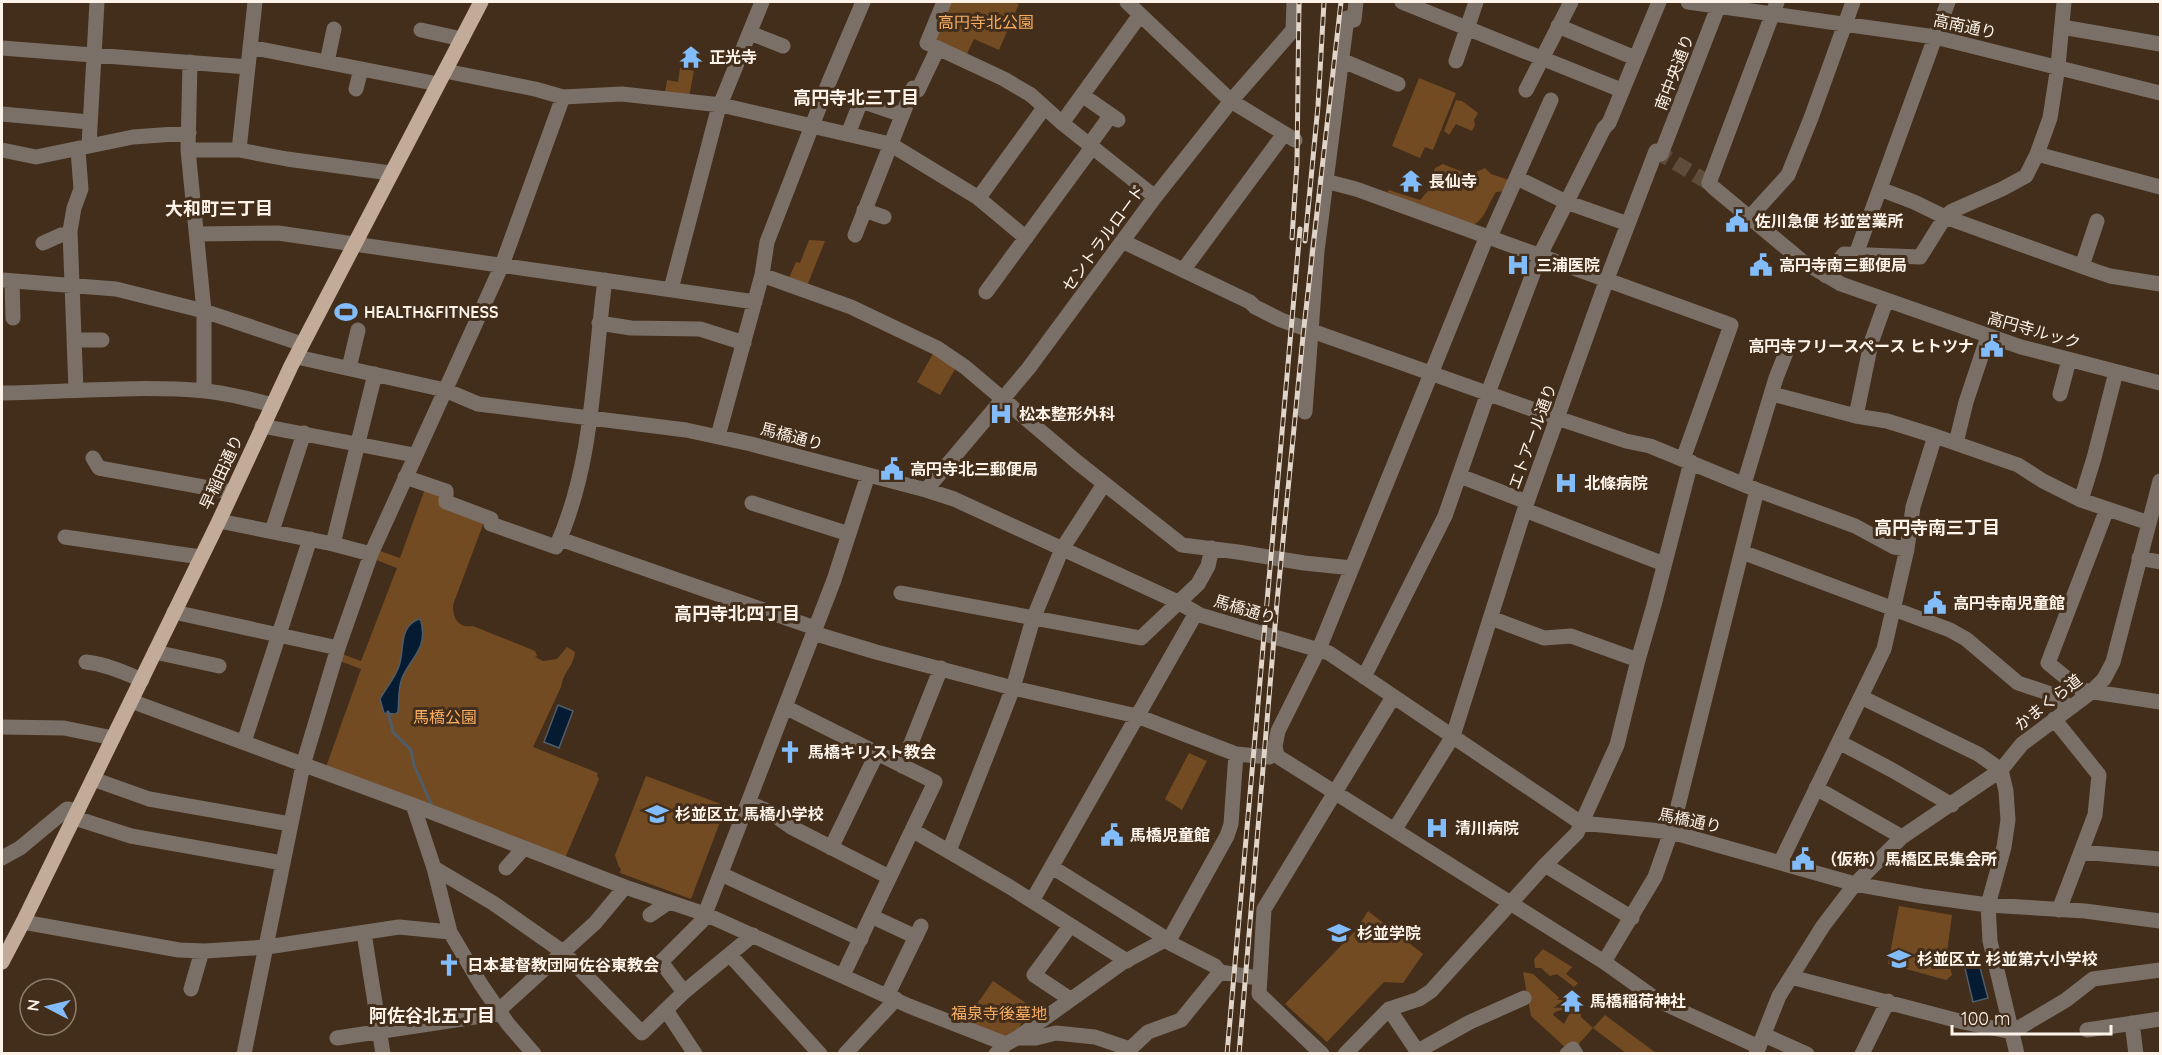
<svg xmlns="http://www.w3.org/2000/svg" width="2162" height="1055" viewBox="0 0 2162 1055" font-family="Quicksand,'Noto Sans JP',sans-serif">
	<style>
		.green { fill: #734b22 }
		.water { fill: #051b31; stroke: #505c68; stroke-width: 1.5 }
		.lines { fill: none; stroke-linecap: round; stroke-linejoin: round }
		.stream { stroke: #505c68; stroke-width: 3 }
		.minor-tunnel { stroke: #5f4c3a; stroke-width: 15; stroke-dasharray: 15 8; stroke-linecap: butt }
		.minor { stroke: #7b7067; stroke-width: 15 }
		.major { stroke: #c2ac99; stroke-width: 15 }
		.rail-casing { stroke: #e1d5c9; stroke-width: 5 }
		.rail { stroke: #432e1b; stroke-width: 3; stroke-dasharray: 9; stroke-linecap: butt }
		.labels { text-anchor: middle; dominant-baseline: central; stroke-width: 6; stroke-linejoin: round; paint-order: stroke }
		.park-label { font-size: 16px; fill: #f8ad62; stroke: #432e1b }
		.street-label { font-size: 16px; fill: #fef3e9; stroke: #432e1b }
		.poi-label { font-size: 16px; font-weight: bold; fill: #fef3e9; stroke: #432e1b; text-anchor: start }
		.neighbourhood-label { font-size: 18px; font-weight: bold; fill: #fef3e9; stroke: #432e1b }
	</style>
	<rect width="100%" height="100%" fill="#432e1b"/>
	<path class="green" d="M948 2H1013L1019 4 999 50 974 39 965 58 932 43Z
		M680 68 694 71 689 97 665 93 667 80 678 82Z
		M1419 78 1456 93 1433 150 1425 147 1420 158 1392 146Z
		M1456 100 1462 101 1478 113 1474 120 1475 125 1472 131 1456 124 1449 135 1444 131Z
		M1443 164 1465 173 1472 174 1485 168 1491 174 1509 180 1507 191 1496 192C1488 203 1485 222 1470 226L1387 192 1389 190 1420 200 1428 191 1435 168Z
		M809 240 825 241 807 286 789 278 796 262 800 263Z
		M934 352 957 366 940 395 917 382Z
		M425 489 440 494 484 522 453 605C453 619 458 628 473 626L535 651 537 656 535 657 543 661 557 659 567 647 575 652C574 663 568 668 564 677 562 680 562 684 561 687L533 747 598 773 597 776 599 779 565 858 326 767 361 669 340 661 342 654 361 661 397 568 374 559 377 550 400 558Z
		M1189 753 1207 761 1182 810 1165 799Z
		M646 776 726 806 691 899 620 873 621 868 619 867 615 855Z
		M1899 906 1952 915 1947 952 1952 975 1946 980 1888 964Z
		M1368 911 1423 954 1403 983 1384 982 1327 1042 1285 1004 1357 929Z
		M1543 949 1572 967 1566 974 1578 983 1574 987 1557 974 1550 976 1541 968H1535L1534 959Z
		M1523 972 1533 974 1564 1002 1562 1010 1555 1012 1553 1015 1564 1024 1573 1007 1577 1005 1581 1009V1017L1593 1028 1605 1015 1656 1053H1626L1593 1028 1575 1048H1566L1531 1016Z
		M993 981 1032 1007 1016 1032 1002 1040 963 1024Z"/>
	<path class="water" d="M419 619 421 621C428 649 411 657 402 678 398 688 399 701 398 712L395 714 384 713 380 699C386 688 395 678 399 666 405 649 398 627 419 619Z
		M558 705 573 711 559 748 544 742Z
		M1978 960 1988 998 1973 1002 1964 964Z"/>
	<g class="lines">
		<path class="stream" d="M388 712 393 732 411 750 414 765 432 806"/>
		<path class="minor-tunnel" d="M1656 151 1709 183"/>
		<path class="minor" d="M944 2 927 43 1004 79 1031 95 1062 123 1155 197
			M1127 2 1231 101 1295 140
			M1402 2 1621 90
			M1688 2 1935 37 2160 93
			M1777 2 1709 183 1714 188 1802 261 1841 284 2021 347 2160 383
			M1558 26 1635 58
			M2062 27 2160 44
			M421 30 462 39
			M750 33 783 46
			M250 47 438 84
			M2 48 248 67
			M1341 60 1398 84
			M1456 61 1476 2
			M190 62 188 150 204 311V391
			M327 62 334 29
			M445 71 535 89 563 97 622 94 721 105 890 144 977 197 1026 238
			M356 89 361 69
			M1526 90 1571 2
			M1082 95 1118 120
			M2 114 89 122
			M1062 123 1140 15
			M848 134 861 101 902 115
			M1090 144 1111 115
			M89 145 97 2
			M2 150 36 157 133 137 189 133
			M188 150H239L287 159 390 173
			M239 150 255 2
			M1661 154 1720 2
			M2037 154 2160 187
			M1517 178 1566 202 1628 224
			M1325 181 1356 189 1731 325 1683 459
			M1880 189 1914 202 1945 217 2095 271 2110 276 2160 284
			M977 197 980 196 1044 108
			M864 210 884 217
			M1749 218 1788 175 1811 118 1853 2
			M197 234 278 233 755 302
			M855 235 913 88 918 90 938 48
			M1487 236 1319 649 1278 731 1275 746 1277 756 1604 962 1659 1001 1759 1047
			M1490 237 1551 100
			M1124 242 1250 302 1255 307 1281 320 1557 418 1626 441 1650 446 1757 490 1855 526 1894 547 1907 549
			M43 243 61 235 70 234
			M1856 254 1948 2
			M2082 266 2097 221
			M1184 269 1284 134
			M762 275 851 307 937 348 965 367 1077 462 1182 545 1238 552 1304 563 1352 568
			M1826 276 1844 254 1920 257 1945 217 1952 211 2002 189 2026 176 2037 154 2050 118 2058 66 2064 2
			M2 280 116 289 204 311 302 344
			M12 281 13 318
			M671 289 718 110 762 2
			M986 292 1093 146
			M599 323 631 328 700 329 744 343
			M74 340H102
			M297 357 445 390 478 404 686 430 751 444 926 490 954 499 1178 602 1200 615 1329 653 1581 823 1671 832 1855 884 1922 896 1988 905 2085 911 2160 921
			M349 368 358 330
			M76 390 70 231 74 208 81 189 78 150
			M2 393C69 392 137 385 205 391 228 393 250 399 273 405
			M1772 394 1856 416 1887 421 1935 436 2018 465 2043 481 2081 500 2149 523
			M2060 394 2069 360
			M1305 412 1317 251 1347 18 1354 20 1356 2
			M1856 416 1871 343 1886 301
			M262 426 414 455
			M718 436 762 275 767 242 829 82 863 2
			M1956 443 1966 402 1988 336
			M93 458 99 468 231 492
			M1460 476 1527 502
			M405 477 446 491V502L491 519V524L556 547C594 464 593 369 605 280
			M1744 484 1776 378 1789 345
			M926 490 1028 369 1155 197 1231 101 1293 30 1294 2
			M2081 500 2094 458 2116 372
			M752 503 849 534
			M2107 509 2048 663 2081 690 2160 702
			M1525 510 1664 564
			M219 521 333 544 371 554
			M272 531 304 433
			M65 537 200 557
			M560 539 815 628
			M333 544 375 374
			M1742 552 1950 630 1966 639 2018 683 2048 693 2070 707
			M2139 558 2160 562
			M901 593 1141 638 1198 584 1208 566 1212 548
			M174 612 338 648
			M1491 618 1544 638 1571 636 1638 660
			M813 633 876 652 1013 688 1137 716 1236 754 1231 824 1227 836 1168 942
			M155 652 219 666
			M86 662C105 664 124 672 142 680
			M1364 677 1445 516 1488 393 1540 255 1604 128 1609 123 1659 2
			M1861 697 1978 754 2001 770 2006 791 2008 820 2004 847 1988 905 1990 941 2017 1054
			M131 701 413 805 625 887 705 914 909 1006 1006 1044
			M785 707 935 782 843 975
			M2054 719 2099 775 2095 815 2059 910
			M2 727 64 728 113 738
			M244 742 310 539
			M1839 742 1892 770 1952 805
			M1236 754 1269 757 1276 751
			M902 766 941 668
			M93 779 149 799 290 824
			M1816 788 1902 837
			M749 803 770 812 791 827 889 877
			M413 805 434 868 450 932 480 983 508 1024 534 1054
			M75 818 131 836 282 863
			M1395 829 1453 736 1527 502 1607 279 1656 151
			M912 830 1010 887 1127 961
			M831 848 877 753
			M949 851 994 737 1013 688 1033 619 1062 549 1104 484
			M2081 852 2160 859
			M2 858 20 848 67 809 78 811
			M1781 861 1884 649 1907 549 1913 507 1935 436
			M1545 865 1632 918
			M1052 867 1162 936 1168 942 1215 966 1220 972 1258 978
			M434 868 493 903 563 952 642 1033 684 992 753 935
			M506 868 524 848
			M721 874 861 939
			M1032 901 1196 613
			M705 914 834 580 868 475
			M650 915 669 902
			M871 916 916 937
			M23 922 179 950 205 951 267 947 399 927 450 932
			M364 933 383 1054
			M730 955 820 1054
			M1604 962 1655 877 1673 826 1757 490
			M1791 977 1963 1022 2012 1032 2066 1000 2093 979 2160 970
			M191 989 202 951
			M684 992 661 962 708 915
			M887 996 921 926
			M1070 999 1034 975 1070 926
			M1389 1009 1419 1054
			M499 1010 595 923 625 887
			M666 1010 695 1054
			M2132 1023 2136 1054
			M2087 1030 2160 1019
			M1764 1035 1807 1054
			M337 1038 501 1013
			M1017 1038H1036L1056 1033 1095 1037 1130 1049 1148 1032 1181 1020 1220 972
			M1418 1051 1470 1022 1524 998
			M244 1054 303 765 338 648 371 554 502 265 563 97
			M845 1054 896 999
			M996 1054 1006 1044 1017 1038 1122 963 1165 940
			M1322 1054 1259 994 1264 909 1393 697
			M1345 1054 1389 1009 1419 999 1431 991 1545 865 1577 833 1617 745 1638 660 1654 605 1691 462
			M1567 1054 1573 1049 1576 1054
			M1756 1054 1779 996 1823 926 1855 884 1902 837 2001 770 2022 744 2090 693 2104 679 2113 662 2160 481
			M1862 1054 1888 1001"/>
		<path class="major" d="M2 962 23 922 219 521 291 366 481 2"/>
		<g class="rail-casing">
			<path id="rail" d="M1292 238 1297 163 1299 2
				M1305 241 1318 106 1324 2
				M1227 1054 1300 229
				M1239 1054 1277 602 1303 336 1341 2"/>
		</g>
		<use href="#rail" class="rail"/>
	</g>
	<defs>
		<g id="temple-bare" transform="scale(1.8)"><path d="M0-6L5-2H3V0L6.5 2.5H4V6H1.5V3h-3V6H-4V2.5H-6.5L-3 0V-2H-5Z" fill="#82bcfa" stroke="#432e1b" stroke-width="2.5" paint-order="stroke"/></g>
		<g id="civic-bare" transform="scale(1.8)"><path d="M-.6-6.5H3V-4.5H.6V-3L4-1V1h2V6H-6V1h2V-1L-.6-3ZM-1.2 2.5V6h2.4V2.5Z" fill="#82bcfa" stroke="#432e1b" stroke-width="2.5" paint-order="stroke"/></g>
		<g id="hospital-bare" transform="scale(1.8)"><path d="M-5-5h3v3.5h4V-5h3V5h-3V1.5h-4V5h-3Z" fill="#82bcfa" stroke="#432e1b" stroke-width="2.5" paint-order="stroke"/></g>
		<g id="stadium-bare" transform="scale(1.8)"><path d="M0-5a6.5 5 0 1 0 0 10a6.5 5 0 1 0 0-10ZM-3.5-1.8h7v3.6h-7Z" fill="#82bcfa" stroke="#432e1b" stroke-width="2.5" paint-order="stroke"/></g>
		<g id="church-bare" transform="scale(1.8)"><path d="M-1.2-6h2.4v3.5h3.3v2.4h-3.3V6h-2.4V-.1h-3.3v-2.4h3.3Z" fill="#82bcfa" stroke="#432e1b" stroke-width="2.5" paint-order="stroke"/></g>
		<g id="school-bare" transform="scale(1.8)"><path d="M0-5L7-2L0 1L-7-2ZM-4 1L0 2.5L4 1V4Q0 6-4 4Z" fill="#82bcfa" stroke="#432e1b" stroke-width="2.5" paint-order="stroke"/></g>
	</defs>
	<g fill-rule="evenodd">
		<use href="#temple-bare" x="691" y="57"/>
		<use href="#temple-bare" x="1411" y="181"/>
		<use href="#civic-bare" x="1737" y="221"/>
		<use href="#hospital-bare" x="1518" y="265"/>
		<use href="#civic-bare" x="1761" y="265"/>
		<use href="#stadium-bare" x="346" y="312"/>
		<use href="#civic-bare" x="1992" y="346"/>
		<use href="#hospital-bare" x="1001" y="414"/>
		<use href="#civic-bare" x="892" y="469"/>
		<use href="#hospital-bare" x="1566" y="483"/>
		<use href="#civic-bare" x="1935" y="603"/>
		<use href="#church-bare" x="790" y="752"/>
		<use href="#school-bare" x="657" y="814"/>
		<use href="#hospital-bare" x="1437" y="828"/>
		<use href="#civic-bare" x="1112" y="835"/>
		<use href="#civic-bare" x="1803" y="859"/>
		<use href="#school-bare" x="1339" y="933"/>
		<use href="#school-bare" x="1899" y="959"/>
		<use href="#church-bare" x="449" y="965"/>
		<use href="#temple-bare" x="1572" y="1001"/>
	</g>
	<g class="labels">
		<g class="park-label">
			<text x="986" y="22">高円寺北公園</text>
			<text x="445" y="717">馬橋公園</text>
			<text x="999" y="1013">福泉寺後墓地</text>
		</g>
		<g class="street-label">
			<text transform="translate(1965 26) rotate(12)">高南通り</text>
			<text transform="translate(1674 72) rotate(-69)">南中央通り</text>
			<text transform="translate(1103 238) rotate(-54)">セントラルロード</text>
			<text transform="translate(2034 330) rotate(16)">高円寺ルック</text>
			<text transform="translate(792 436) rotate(15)">馬橋通り</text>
			<text transform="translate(1532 436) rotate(-70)">エトアール通り</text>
			<text transform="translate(221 472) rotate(-65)">早稲田通り</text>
			<text transform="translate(1245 609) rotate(17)">馬橋通り</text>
			<text transform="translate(2048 702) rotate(-38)">かまくら道</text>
			<text transform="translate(1690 820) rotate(12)">馬橋通り</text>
		</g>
		<g class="poi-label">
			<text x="709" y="57">正光寺</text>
			<text x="1429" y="181">長仙寺</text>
			<text x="1755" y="221">佐川急便 杉並営業所</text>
			<text x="1536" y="265">三浦医院</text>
			<text x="1779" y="265">高円寺南三郵便局</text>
			<text x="364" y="312">HEALTH&amp;FITNESS</text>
			<text x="1974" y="346" text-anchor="end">高円寺フリースペース ヒトツナ</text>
			<text x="1019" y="414">松本整形外科</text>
			<text x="910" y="469">高円寺北三郵便局</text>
			<text x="1584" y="483">北條病院</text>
			<text x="1953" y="603">高円寺南児童館</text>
			<text x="808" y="752">馬橋キリスト教会</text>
			<text x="675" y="814">杉並区立 馬橋小学校</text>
			<text x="1455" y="828">清川病院</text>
			<text x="1130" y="835">馬橋児童館</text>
			<text x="1821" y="859">（仮称）馬橋区民集会所</text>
			<text x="1357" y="933">杉並学院</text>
			<text x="1917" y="959">杉並区立 杉並第六小学校</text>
			<text x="467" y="965">日本基督教団阿佐谷東教会</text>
			<text x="1590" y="1001">馬橋稲荷神社</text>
		</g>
		<g class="neighbourhood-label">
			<text x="856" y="97">高円寺北三丁目</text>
			<text x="219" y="208">大和町三丁目</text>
			<text x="1937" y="527">高円寺南三丁目</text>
			<text x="737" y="613">高円寺北四丁目</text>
			<text x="432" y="1015">阿佐谷北五丁目</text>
		</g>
	</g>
	<rect width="2162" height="1055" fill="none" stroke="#fef3e9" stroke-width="6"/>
	<g transform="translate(48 1007) rotate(277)"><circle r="28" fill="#432e1b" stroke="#8e7d6d" stroke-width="1.5"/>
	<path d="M0-4.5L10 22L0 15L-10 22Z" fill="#82bcfa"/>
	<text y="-9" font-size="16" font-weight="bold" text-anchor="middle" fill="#fef3e9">N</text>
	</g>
	<path d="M1952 1025v9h159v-9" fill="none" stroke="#fef3e9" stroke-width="3"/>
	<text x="1961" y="1025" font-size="18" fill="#fef3e9" stroke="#432e1b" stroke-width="4.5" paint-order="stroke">100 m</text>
</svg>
